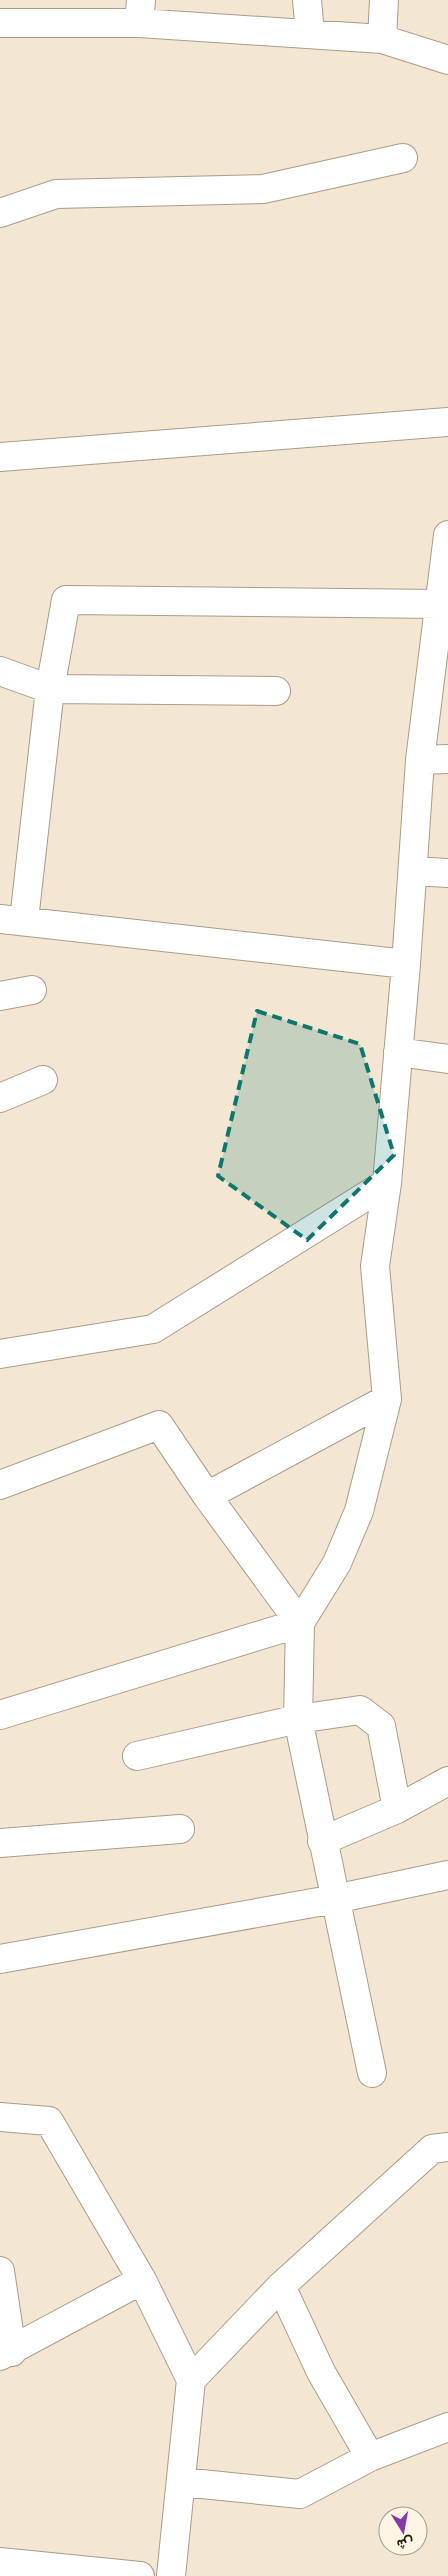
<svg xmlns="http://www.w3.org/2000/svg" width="448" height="2576" viewBox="0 0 448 2576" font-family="'Archivo Narrow',Vazirmatn,sans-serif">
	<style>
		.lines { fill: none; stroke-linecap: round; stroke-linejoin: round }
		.minor-casing { stroke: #a89d8a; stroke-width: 30 }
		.minor { stroke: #fff; stroke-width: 28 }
		.marked { fill: #0f766e; fill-opacity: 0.2; stroke: #0f766e; stroke-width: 4; stroke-dasharray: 10 6; stroke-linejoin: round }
	</style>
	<rect width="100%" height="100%" fill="#f3e7d3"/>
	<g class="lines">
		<g class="minor-casing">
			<path id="minor" d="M307 0 310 33
				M0 23H139L382 39 448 60
				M139 23 141 0
				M382 39 384 0
				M0 213 56 194 263 189 403 158
				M0 457 448 422
				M0 671 50 689 276 691
				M420 760 448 759
				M413 871 448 873
				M0 919 406 964
				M24 920 50 689 66 600 440 604
				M0 996 32 990
				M398 1052 448 1059
				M0 1098 43 1080
				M0 1354 153 1329 387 1183
				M0 1485 159 1425 207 1496 300 1623
				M207 1496 387 1399
				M0 1715 300 1623
				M137 1756 298 1719 360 1710 381 1726 397 1809
				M322 1841 397 1809 448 1781
				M0 1843 180 1829
				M0 1959 335 1899 448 1875
				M372 2073 298 1719 300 1623 337 1563 359 1511 387 1399 375 1266 387 1183 406 964 420 760 448 535
				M0 2117 49 2121 142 2280 191 2380 171 2576
				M0 2271 12 2352
				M281 2286 432 2149 448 2147
				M0 2356 142 2280
				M191 2380 281 2286 321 2372 370 2457
				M182 2482 300 2494 370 2457 448 2427
				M0 2562 140 2576"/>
		</g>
		<use href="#minor" class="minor"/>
	</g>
	<path class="marked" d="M257 1011 360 1044 394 1155 307 1240 218 1176Z"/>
	<g transform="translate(403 2531) rotate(169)"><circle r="24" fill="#fef4e4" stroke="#a49c90"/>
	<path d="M0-4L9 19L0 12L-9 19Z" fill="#8639ab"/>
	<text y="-8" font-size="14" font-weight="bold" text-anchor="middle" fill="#1d1911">ش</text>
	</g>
</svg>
